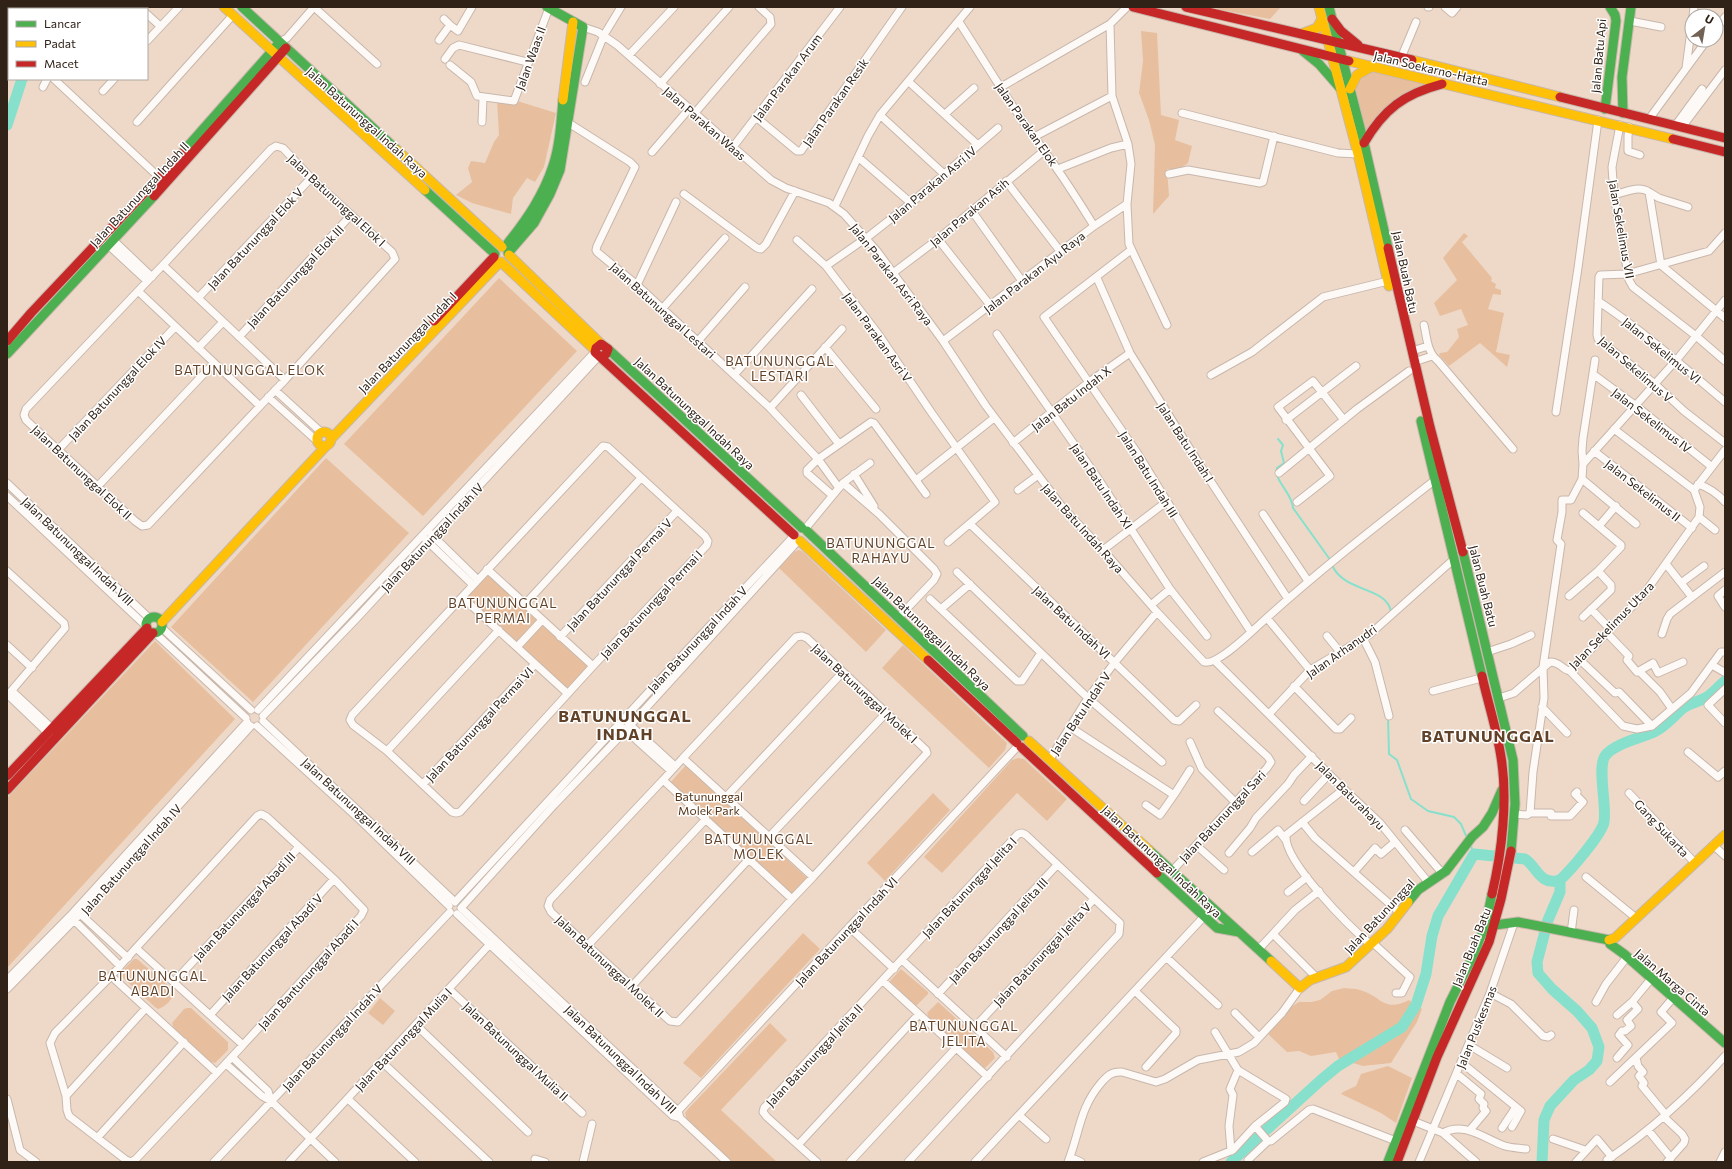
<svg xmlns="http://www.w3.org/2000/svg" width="1732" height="1169" viewBox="0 0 1732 1169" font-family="Commissioner,sans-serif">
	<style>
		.green { fill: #e7bf9e }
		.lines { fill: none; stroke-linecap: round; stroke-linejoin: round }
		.stream { stroke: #86e0cc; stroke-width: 2 }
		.river { stroke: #86e0cc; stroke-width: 11 }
		.street-casing { stroke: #c8b7ab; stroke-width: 9 }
		.fast-casing { stroke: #c8b7ab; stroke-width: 11 }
		.slow-casing { stroke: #c8b7ab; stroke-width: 11 }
		.jam-casing { stroke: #c8b7ab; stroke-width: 11 }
		.street { stroke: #fcf9f7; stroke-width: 7 }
		.fast { stroke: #4caf50; stroke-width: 9 }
		.slow { stroke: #ffc107; stroke-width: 9 }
		.jam { stroke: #c62828; stroke-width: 9 }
		.labels { text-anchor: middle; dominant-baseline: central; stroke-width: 3; stroke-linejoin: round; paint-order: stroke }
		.street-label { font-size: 12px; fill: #302217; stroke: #fff }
		.park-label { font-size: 12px; fill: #543519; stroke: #fff }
		.neighbourhood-label { font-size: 13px; letter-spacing: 1px; fill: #614228; stroke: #fff }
		.district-label { font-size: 16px; font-weight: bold; letter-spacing: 1px; fill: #614228; stroke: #fff }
	</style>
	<rect width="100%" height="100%" fill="#eed9c9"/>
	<path class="green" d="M1219 7H1281L1270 19 1217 9Z
		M1141 31 1157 33 1161 115 1179 120 1175 140 1192 146 1188 163 1179 169H1167L1169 196 1153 214 1155 145 1149 120 1139 93 1143 61Z
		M1375 68 1442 84 1415 91 1363 141 1350 88Z
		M514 100 556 113 544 167 535 182 527 178 513 198 511 214 472 203 456 195 472 182 468 168 471 161 485 163 494 142 499 135 497 101Z
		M1464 233 1468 236 1462 242 1492 278 1491 281 1496 284 1495 288 1501 290V295L1493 294 1488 309 1504 313 1496 352 1510 355 1507 367 1480 343 1449 366 1439 355 1440 353 1447 352 1459 337 1457 329 1468 325 1461 309 1440 316 1434 303 1457 280 1443 258Z
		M499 278 577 351 423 516 344 444Z
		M326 458 409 533 253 702 171 627Z
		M799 550 802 551 886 630 866 652 779 568 794 552Z
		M488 570 592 668 569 693 463 596Z
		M155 641 235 719 7 968V798Z
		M903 645 1007 743 1005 750 989 768 882 668Z
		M1018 758 1024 759 1067 799 1047 821 1017 793 942 873 924 857 1012 760Z
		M686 765 808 879 793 897 670 783Z
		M933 793 950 810 885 881 867 863Z
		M803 933 820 949 701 1078 683 1063Z
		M134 959H137L172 989 174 993C172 1000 165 1007 158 1009L155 1007 122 977 120 973Z
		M901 969 928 992V994L916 1006 890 981Z
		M1344 988C1349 989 1355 988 1360 990 1382 996 1383 1013 1409 1000L1422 1009 1417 1022 1391 1063 1363 1066 1339 1059 1336 1052 1311 1056 1299 1051 1287 1052 1268 1034 1291 1007 1299 1002H1311L1320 1000 1332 991Z
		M380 998 395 1011 383 1025 368 1013Z
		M938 1002 993 1052 995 1058 985 1068 981 1067 929 1018 927 1013Z
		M187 1008H191L228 1042V1050L215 1063 209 1061 174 1028 172 1023 184 1009Z
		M770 1023 787 1040 721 1110 777 1162H732L687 1120 685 1113 688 1109Z
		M1388 1066 1412 1078 1396 1123 1381 1113 1341 1094 1343 1092 1356 1086 1361 1074Z"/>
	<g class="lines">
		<path class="stream" d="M7 76 9 71
			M1278 439 1283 445 1281 451 1284 463 1277 468C1274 482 1292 492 1293 508L1331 561
			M1332 565C1344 593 1387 586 1391 612
			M1388 718 1389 754 1397 760 1411 799 1428 811 1454 817 1461 824 1467 838
			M1471 846 1474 854"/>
		<path class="river" d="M48 9 49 7
			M7 125 22 79
			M1231 1162 1321 1080 1338 1066 1402 1027 1416 1005 1426 974 1432 936 1438 916 1474 854 1525 859C1536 865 1540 887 1560 880 1570 871 1602 834 1604 822 1607 805 1597 768 1605 756 1613 744 1641 738 1654 732 1665 727 1673 717 1682 709 1689 703 1699 702 1707 697 1713 693 1719 686 1725 681
			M1542 1162 1544 1120 1550 1106 1574 1080 1589 1070 1597 1061 1599 1047 1592 1028 1577 1011 1552 989 1538 973 1537 962 1548 920 1560 892V880"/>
		<g class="street-casing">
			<path id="street" d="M139 7 141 9
				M1428 7H1429
				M1445 7 1452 13 1457 7
				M77 9 79 7
				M114 9 116 7
				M7 11 9 12
				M147 14 160 26
				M1693 16 1694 7
				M444 19 450 25
				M1630 21 1661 27
				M959 22C984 60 1007 100 1034 137 1056 166 1075 195 1094 226
				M1110 24 1112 96 1128 144 1131 164 1127 204 1129 244 1167 325
				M583 27 598 32 617 45 771 180 786 188 829 203 844 214 877 251 943 341 986 406 1063 508 1103 550 1157 612 1204 662C1217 666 1250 633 1260 624 1316 573 1375 527 1435 480
				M1716 29 1725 17
				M439 40 450 25 458 31 472 7
				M147 41 179 7
				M280 42 287 38 314 7 377 64
				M7 52 9 53
				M629 55 674 7
				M1401 58 1416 22
				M445 59 453 48 459 45 527 62
				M450 65 471 82 477 96 514 101 549 8
				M1686 68 1692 23
				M54 79 163 181
				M585 82 604 35 621 7
				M909 82 978 145
				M660 84 729 7
				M43 87 47 79
				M1001 87 1110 24 1127 7
				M103 91 114 79
				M1182 113 1338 153 1358 154
				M694 114 771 24 770 17 759 7
				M945 114 974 88
				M880 115 944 174
				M756 117 797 151H801L902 7
				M1649 119 1707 40
				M564 120 630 162 635 167 597 246 596 250 597 252 637 285 770 408 818 459 839 488
				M137 122 233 15
				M482 122 483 98
				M1620 125 1612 167 1614 195 1629 280 1633 287 1696 336 1725 361
				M1675 126 1702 89
				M1629 127 1628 136V151L1640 155
				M1682 127 1725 70
				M1034 137 1112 96
				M733 147 840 7
				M652 152 689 109
				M858 157 911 203
				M1058 169 1111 148 1128 144
				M1169 174 1188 170 1260 183 1263 182 1274 136
				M1006 181 1060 251
				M1649 192 1659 198 1688 207
				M684 194 757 248 761 249 766 244 795 191
				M1614 195C1625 192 1639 185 1649 192L1661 265 1725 318
				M835 206 868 136 880 115 970 7
				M972 211 1022 281
				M1725 233 1709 251 1627 274 1600 275 1599 277 1597 335 1598 339 1655 384 1684 411 1725 443
				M110 237 152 277
				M938 239 990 305
				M797 240 826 266 879 335 931 412 995 502 948 542
				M105 242 147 281
				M1131 250 1044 317 1138 454 1184 529 1251 632
				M163 265 271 149 276 146 283 148 311 178 392 252 395 259 285 380
				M826 266 869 236 911 203 998 128
				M893 273 938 239 1045 150
				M1097 278 1130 353 1198 462 1288 599
				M637 285 676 202
				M138 291 260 406 285 380 163 265 138 291 26 409 24 415 26 420 135 521 142 526 148 525 260 406
				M198 298 311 178
				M1598 301C1643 331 1684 367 1725 402
				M662 309 725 238
				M1424 325C1427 338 1427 352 1438 361L1513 449
				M997 334 1097 477 1170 589 1207 636
				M239 337 351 215
				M698 341 745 287
				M943 341 1094 226 1127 204
				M825 347 876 409
				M198 348 223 322
				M1412 351 1428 346
				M1414 362 1432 356
				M1593 374 1635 405 1712 467
				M734 375 812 289
				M1211 375 1252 352 1323 297 1388 281
				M275 390 322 433
				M801 395 839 444
				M268 397 317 441
				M770 408 842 329
				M1556 412 1578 268 1598 120
				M1286 420 1356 366
				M1614 429 1694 490
				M1013 443 1089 382 1130 353
				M603 446 608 447 705 536 708 541 707 545 593 666 460 812 456 813 452 812 387 751 353 725 350 720 352 715Z
				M58 450 175 327
				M1594 451 1692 528
				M1583 464 1582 451 1583 438 1595 360
				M1279 473 1357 409 1409 371
				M854 474 874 506
				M916 480 994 418
				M7 483 150 619
				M843 483 879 514 934 569 937 574 934 580 899 617
				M1698 484C1710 488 1717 493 1725 502
				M97 487 214 363
				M1018 490 1037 476
				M832 495 807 473V470L818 459 871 422 874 423 926 494
				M7 496 146 626
				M1297 502 1330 476 1278 407 1313 381 1344 420
				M1263 514 1308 581
				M1699 517 1715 530
				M970 524 1174 720 1179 721 1196 705
				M1636 524 1582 479 1583 464 1679 357 1725 300
				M1599 526 1616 506
				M805 529 843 483 870 463
				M430 533 478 580
				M424 538 473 585
				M1103 550 1166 502
				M1666 564 1692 597
				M487 569 593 666
				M7 571 64 623 65 628 7 696
				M957 572 1088 698 1162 762
				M1681 583 1704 566
				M1725 590 1718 596 1725 607
				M1569 596 1598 571
				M462 597 567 693
				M930 599 1017 681H1022L1041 653
				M525 604 641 478
				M1151 605 1170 589
				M941 609 970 584
				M1591 609 1610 629
				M1583 617 1611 590V585L1598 571 1621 547V545L1583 513
				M1267 618 1310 670
				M162 628 251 710
				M155 633 246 718
				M1607 633 1629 656 1627 660 1637 672
				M1662 634 1667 619 1670 614 1725 572
				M1327 636 1340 652
				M560 637 677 511
				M1363 638 1375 662 1389 716
				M7 645 32 668
				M517 647 542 620
				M1487 652 1511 644 1531 635
				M1580 660 1615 693 1619 692 1652 726
				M1215 661 1344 789 1380 823 1428 882
				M1712 665 1724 672
				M1570 671 1623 726 1637 729 1652 726 1691 693 1721 652H1725
				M1294 686 1336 729H1340L1351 718
				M1725 689 1708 705 1725 723
				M12 691 55 731
				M1433 691 1481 678
				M7 694 51 736
				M1499 698 1514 693 1550 662C1561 662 1562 670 1570 671L1644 594 1699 517 1700 507 1694 490 1725 450
				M1542 707 1567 733
				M1672 709 1660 692 1639 671 1653 663 1658 673 1683 662
				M258 710 595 352
				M1269 714 1310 670 1369 635 1453 560
				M263 716 357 618 599 356
				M263 721 455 902 703 633 794 536
				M628 723 675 766
				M257 726 359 819 449 906
				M1070 727 1174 795 1190 770
				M623 728 671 771
				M1190 742 1202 769 1236 803
				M387 751 499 630
				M1688 752 1718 777 1725 771
				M683 758 796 637 802 636 807 638 926 750 927 753 813 877
				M683 758 813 877 792 899 663 780Z
				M1050 759 1088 698 1115 662 1157 612
				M663 780 550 900 548 906 551 912 670 1021 678 1022 792 899
				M423 784 535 664
				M1344 789 1286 835C1283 861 1351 928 1371 945
				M1629 793 1695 863
				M726 797 842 673
				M1304 801 1329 774
				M1146 805 1160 815 1174 795
				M1530 813 1533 772 1544 698 1543 667 1561 544 1557 540 1562 512V500H1571L1582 479
				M1514 814 1527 815 1530 813H1551V816H1570L1583 802 1575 794 1577 792
				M1302 822 1315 838 1400 913
				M1405 830 1443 874
				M769 837 886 713
				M1196 845 1224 870
				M1713 845 1725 856
				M1252 852 1278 830 1285 839
				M1229 853 1250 828 1256 818 1288 784 1294 775 1312 756
				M1172 871 1267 768 1271 762 1268 757 1218 711
				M1354 872 1375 848 1381 854 1395 842
				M1586 877 1636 918
				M1288 892 1307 877
				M77 911 128 958
				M457 914 673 1116 680 1118 678 1111 461 908 554 805 626 730 798 541
				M71 917 120 966
				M849 927 894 969
				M1571 933 1574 910
				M1273 934 1317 978
				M1373 943 1410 977 1402 993H1396
				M588 945 706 819
				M136 948 257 816 261 814 267 817 334 879 364 910 361 916 243 1045
				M136 948 243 1045 217 1073 111 976Z
				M1258 950 1295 910 1319 891
				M1166 957 1218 1005
				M902 960 1007 1057
				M111 976 55 1033 50 1043 66 1096 67 1110 69 1116 126 1160 131 1162 136 1159 217 1073
				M7 980 70 916 247 722
				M883 981 988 1077
				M174 982 299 847
				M632 986 749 859
				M7 989 80 914 251 726
				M449 989 582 1113
				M1135 991 1176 1030V1033L1146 1067
				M1490 993 1511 1004 1543 1036 1548 1037 1551 1035
				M938 994 1057 865
				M1596 1002 1606 984 1627 957
				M1235 1013 1259 1037
				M210 1015 334 879
				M1617 1015 1632 1002
				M416 1025 528 1132
				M975 1027 1094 899
				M1469 1045 1507 1068
				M232 1057 268 1091 271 1101
				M1617 1058 1628 1045 1619 1035 1622 1031H1625L1631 1026 1627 1020 1638 1009 1632 1002 1651 979
				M1636 1058 1638 1066 1643 1072 1639 1076 1644 1083 1642 1086 1666 1115
				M382 1062 489 1162
				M1462 1063 1521 1111 1512 1127
				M226 1064 262 1096 271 1101 335 1162
				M1457 1074 1481 1094 1479 1099 1484 1104 1483 1108 1486 1111 1470 1130
				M1610 1082 1672 1023 1661 1012 1673 998
				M66 1096 146 1008
				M7 1099 20 1150 36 1162
				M348 1099 415 1162
				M675 1114 1019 745
				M1019 1115 1046 1139
				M1664 1117 1682 1134 1685 1139 1684 1143 1667 1162
				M680 1118 727 1162
				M1413 1121 1443 1133 1476 1162
				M1255 1126 1268 1141H1271L1309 1110 1313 1109 1396 1141
				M1502 1128 1516 1107
				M1648 1130 1671 1158
				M1443 1133C1464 1121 1485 1139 1505 1146 1512 1148 1519 1148 1526 1149
				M98 1137 184 1042
				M1553 1139 1585 1150
				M798 1145 919 1014
				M1231 1151 1229 1126 1233 1095 1230 1089 1238 1070
				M1070 1157 1081 1162
				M535 1159 545 1162
				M1248 1160 1268 1141
				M214 1162 450 912
				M289 1162 491 943
				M583 1162 592 1124
				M817 1162 767 1117 763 1112 764 1108 1018 834 1022 833 1026 835 1120 923 1119 934 908 1162
				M850 1162 956 1048
				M975 1162 1212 908
				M1068 1162C1080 1132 1079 1109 1101 1083 1107 1076 1112 1071 1122 1072L1156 1082 1165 1079 1198 1060 1239 1052 1254 1043 1282 1013 1300 988
				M1203 1162 1233 1150 1255 1126 1285 1102 1286 1099 1238 1070 1215 1032
				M1419 1162 1490 993 1514 923
				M1576 1162 1597 1139 1612 1157
				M1608 1162 1607 1160C1651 1130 1690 1095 1725 1056
				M1720 1162 1725 1152"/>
		</g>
		<g class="fast-casing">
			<path id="fast" d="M242 7 397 150
				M1329 7 1364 143 1388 248
				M22 9 23 7
				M1303 51 1319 64 1340 88
				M1605 109 1616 21 1615 15 1610 7
				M1623 113 1622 77 1631 7
				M182 153 280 42
				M425 190 495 254
				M508 243C527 219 543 196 553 166 560 145 561 122 563 100
				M508 253 534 223 550 194 560 170 583 27 547 7
				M608 349 802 528
				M7 354 154 196
				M1421 421 1482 676
				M807 531 1023 736
				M1463 552 1513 760 1515 804 1511 851
				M146 625a8 8 0 1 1 16 0a8 8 0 1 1-16 0Z
				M1149 850 1271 961
				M1157 873 1217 928 1239 932
				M1408 902 1418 890 1446 871 1472 837 1483 827 1492 813 1502 790
				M1495 925 1518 922 1609 940
				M1609 940 1610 944 1624 954 1725 1043
				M1388 1162 1450 1002 1473 956 1486 923 1492 894"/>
		</g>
		<g class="slow-casing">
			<path id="slow" d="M224 7 425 190
				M1319 7 1358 154 1389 286
				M1301 34 1317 28 1322 19
				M1412 60 1560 97
				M1349 61 1673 139
				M7 69 9 63
				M1350 89 1357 75 1371 67
				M563 100 573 22
				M397 150 502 247
				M509 255 601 344
				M501 262 595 350
				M317 439a7 7 0 1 1 14 0a7 7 0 1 1-14 0Z
				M331 439 500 262
				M800 541 928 660
				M162 622 326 446
				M1029 741 1149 850
				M1609 940 1615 938 1725 835
				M1271 961 1300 988 1310 980 1346 967 1387 929 1408 902"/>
		</g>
		<g class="jam-casing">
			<path id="jam" d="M1133 7 1349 61
				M1186 7 1412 60
				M1332 19 1341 31 1358 45
				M1560 97 1725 138
				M1673 139 1725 152
				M1364 143C1384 109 1404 94 1442 84
				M154 196 286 48
				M1388 248 1430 427 1463 552
				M434 321 494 257
				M7 341 31 313 182 153
				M601 357 606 354 608 349 601 344 596 348 595 352 597 354 794 535
				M928 660 1017 743
				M1482 676C1488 703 1497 730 1501 757 1508 799 1502 852 1492 894
				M1021 747 1157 873
				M7 776 147 628
				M7 790 153 633
				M1397 1162 1437 1057 1489 942 1501 899 1511 851"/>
		</g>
		<use href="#street" class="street"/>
		<use href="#fast" class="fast"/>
		<use href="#slow" class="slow"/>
		<use href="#jam" class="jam"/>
	</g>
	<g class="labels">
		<g class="street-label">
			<text transform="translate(1598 56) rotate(-85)">Jalan Batu Api</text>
			<text transform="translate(530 58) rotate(-70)">Jalan Waas II</text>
			<text transform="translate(1431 68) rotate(13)">Jalan Soekarno-Hatta</text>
			<text transform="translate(787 77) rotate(-53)">Jalan Parakan Arum</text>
			<text transform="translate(835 102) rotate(-55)">Jalan Parakan Resik</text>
			<text transform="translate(367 122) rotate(42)">Jalan Batununggal Indah Raya</text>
			<text transform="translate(705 123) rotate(41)">Jalan Parakan Waas</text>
			<text transform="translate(1027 124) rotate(55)">Jalan Parakan Elok</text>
			<text transform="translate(932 184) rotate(-40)">Jalan Parakan Asri IV</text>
			<text transform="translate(139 194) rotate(-47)">Jalan Batununggal Indah II</text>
			<text transform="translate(337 200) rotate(43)">Jalan Batununggal Elok I</text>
			<text transform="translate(969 212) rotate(-40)">Jalan Parakan Asih</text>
			<text transform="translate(1622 229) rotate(80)">Jalan Sekelimus VII</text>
			<text transform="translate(255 238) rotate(-47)">Jalan Batununggal Elok V</text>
			<text transform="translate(1034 272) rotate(-38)">Jalan Parakan Ayu Raya</text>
			<text transform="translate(1406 272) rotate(78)">Jalan Buah Batu</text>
			<text transform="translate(892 274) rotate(52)">Jalan Parakan Asri Raya</text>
			<text transform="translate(295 276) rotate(-47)">Jalan Batununggal Elok III</text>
			<text transform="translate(663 310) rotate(42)">Jalan Batununggal Lestari</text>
			<text transform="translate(878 337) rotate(54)">Jalan Parakan Asri V</text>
			<text transform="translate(407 342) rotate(-46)">Jalan Batununggal Indah I</text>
			<text transform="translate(1662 350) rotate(39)">Jalan Sekelimus VI</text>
			<text transform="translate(1636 369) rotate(41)">Jalan Sekelimus V</text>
			<text transform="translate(117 388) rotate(-47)">Jalan Batununggal Elok IV</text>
			<text transform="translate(1071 398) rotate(-38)">Jalan Batu Indah X</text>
			<text transform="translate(695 413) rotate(43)">Jalan Batununggal Indah Raya</text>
			<text transform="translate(1652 420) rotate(38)">Jalan Sekelimus IV</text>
			<text transform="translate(1186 442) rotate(57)">Jalan Batu Indah I</text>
			<text transform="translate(82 472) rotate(43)">Jalan Batununggal Elok II</text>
			<text transform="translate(1149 474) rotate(58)">Jalan Batu Indah III</text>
			<text transform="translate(1102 486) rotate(56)">Jalan Batu Indah XI</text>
			<text transform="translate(1643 490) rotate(38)">Jalan Sekelimus II</text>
			<text transform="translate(1083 528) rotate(48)">Jalan Batu Indah Raya</text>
			<text transform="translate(432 537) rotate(-47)">Jalan Batununggal Indah IV</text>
			<text transform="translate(78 551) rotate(44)">Jalan Batununggal Indah VIII</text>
			<text transform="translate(619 574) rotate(-47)">Jalan Batununggal Permai V</text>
			<text transform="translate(1484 586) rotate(76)">Jalan Buah Batu</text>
			<text transform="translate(651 604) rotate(-47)">Jalan Batununggal Permai I</text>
			<text transform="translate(1072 622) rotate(43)">Jalan Batu Indah VI</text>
			<text transform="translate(1611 625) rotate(-46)">Jalan Sekelimus Utara</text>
			<text transform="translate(932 633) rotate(44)">Jalan Batununggal Indah Raya</text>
			<text transform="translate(697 639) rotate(-47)">Jalan Batununggal Indah V</text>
			<text transform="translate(1341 651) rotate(-35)">Jalan Arhanudri</text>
			<text transform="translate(865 693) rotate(43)">Jalan Batununggal Molek I</text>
			<text transform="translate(1080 713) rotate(-56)">Jalan Batu Indah V</text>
			<text transform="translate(479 724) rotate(-47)">Jalan Batununggal Permai VI</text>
			<text transform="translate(1351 795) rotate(45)">Jalan Baturahayu</text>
			<text transform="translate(359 811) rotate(43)">Jalan Batununggal Indah VIII</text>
			<text transform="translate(1222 816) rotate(-47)">Jalan Batununggal Sari</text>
			<text transform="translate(1662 828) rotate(47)">Gang Sukarta</text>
			<text transform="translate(131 859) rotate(-48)">Jalan Batununggal Indah IV</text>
			<text transform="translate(1162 861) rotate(43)">Jalan Batununggal Indah Raya</text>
			<text transform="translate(969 887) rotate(-47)">Jalan Batununggal Jelita I</text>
			<text transform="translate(244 906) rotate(-47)">Jalan Batununggal Abadi III</text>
			<text transform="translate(1379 916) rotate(-47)">Jalan Batununggal</text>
			<text transform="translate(998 930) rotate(-47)">Jalan Batununggal Jelita III</text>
			<text transform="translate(846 931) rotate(-47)">Jalan Batununggal Indah VI</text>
			<text transform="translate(272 947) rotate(-47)">Jalan Batununggal Abadi V</text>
			<text transform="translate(1471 947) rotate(-68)">Jalan Buah Batu</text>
			<text transform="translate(1042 954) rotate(-47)">Jalan Batununggal Jelita V</text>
			<text transform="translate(610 966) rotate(43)">Jalan Batununggal Molek II</text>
			<text transform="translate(308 974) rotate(-48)">Jalan Bantununggal Abadi I</text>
			<text transform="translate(1673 982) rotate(41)">Jalan Marga Cinta</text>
			<text transform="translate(1476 1027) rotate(-68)">Jalan Puskesmas</text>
			<text transform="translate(332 1037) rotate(-47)">Jalan Batununggal Indah V</text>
			<text transform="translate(403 1039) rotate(-47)">Jalan Batununggal Mulia I</text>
			<text transform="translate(516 1051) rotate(43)">Jalan Batununggal Mulia II</text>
			<text transform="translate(814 1055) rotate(-47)">Jalan Batununggal Jelita II</text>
			<text transform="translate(621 1059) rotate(44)">Jalan Batununggal Indah VIII</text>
		</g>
		<g class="park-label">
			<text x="709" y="796">Batununggal<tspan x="709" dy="14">Molek Park</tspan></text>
		</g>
		<g class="neighbourhood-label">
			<text x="780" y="361">BATUNUNGGAL<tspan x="780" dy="15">LESTARI</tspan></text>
			<text x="250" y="370">BATUNUNGGAL ELOK</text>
			<text x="881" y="543">BATUNUNGGAL<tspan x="881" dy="15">RAHAYU</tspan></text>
			<text x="503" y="603">BATUNUNGGAL<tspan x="503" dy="15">PERMAI</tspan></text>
			<text x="759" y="839">BATUNUNGGAL<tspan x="759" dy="15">MOLEK</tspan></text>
			<text x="153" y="976">BATUNUNGGAL<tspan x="153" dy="15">ABADI</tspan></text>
			<text x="964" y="1026">BATUNUNGGAL<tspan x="964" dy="15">JELITA</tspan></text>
		</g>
		<g class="district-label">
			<text x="625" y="715">BATUNUNGGAL<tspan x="625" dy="18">INDAH</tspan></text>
			<text x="1488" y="735">BATUNUNGGAL</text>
		</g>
	</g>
	<rect width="1732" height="1169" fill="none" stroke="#302217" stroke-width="16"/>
	<rect x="8" y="8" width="140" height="72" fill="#ffffff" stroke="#aca7a2"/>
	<rect x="16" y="21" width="20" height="6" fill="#4caf50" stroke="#aca7a2"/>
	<text x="44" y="28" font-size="12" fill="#302217">Lancar</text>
	<rect x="16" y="41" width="20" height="6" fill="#ffc107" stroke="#aca7a2"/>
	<text x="44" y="48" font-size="12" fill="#302217">Padat</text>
	<rect x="16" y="61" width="20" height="6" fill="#c62828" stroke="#aca7a2"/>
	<text x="44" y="68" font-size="12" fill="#302217">Macet</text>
	<g transform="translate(1704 28) rotate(31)"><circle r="19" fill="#ffffff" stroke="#aca7a2"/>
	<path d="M0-3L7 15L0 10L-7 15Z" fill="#726255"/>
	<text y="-6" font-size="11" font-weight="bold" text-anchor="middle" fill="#302217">U</text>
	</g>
</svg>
